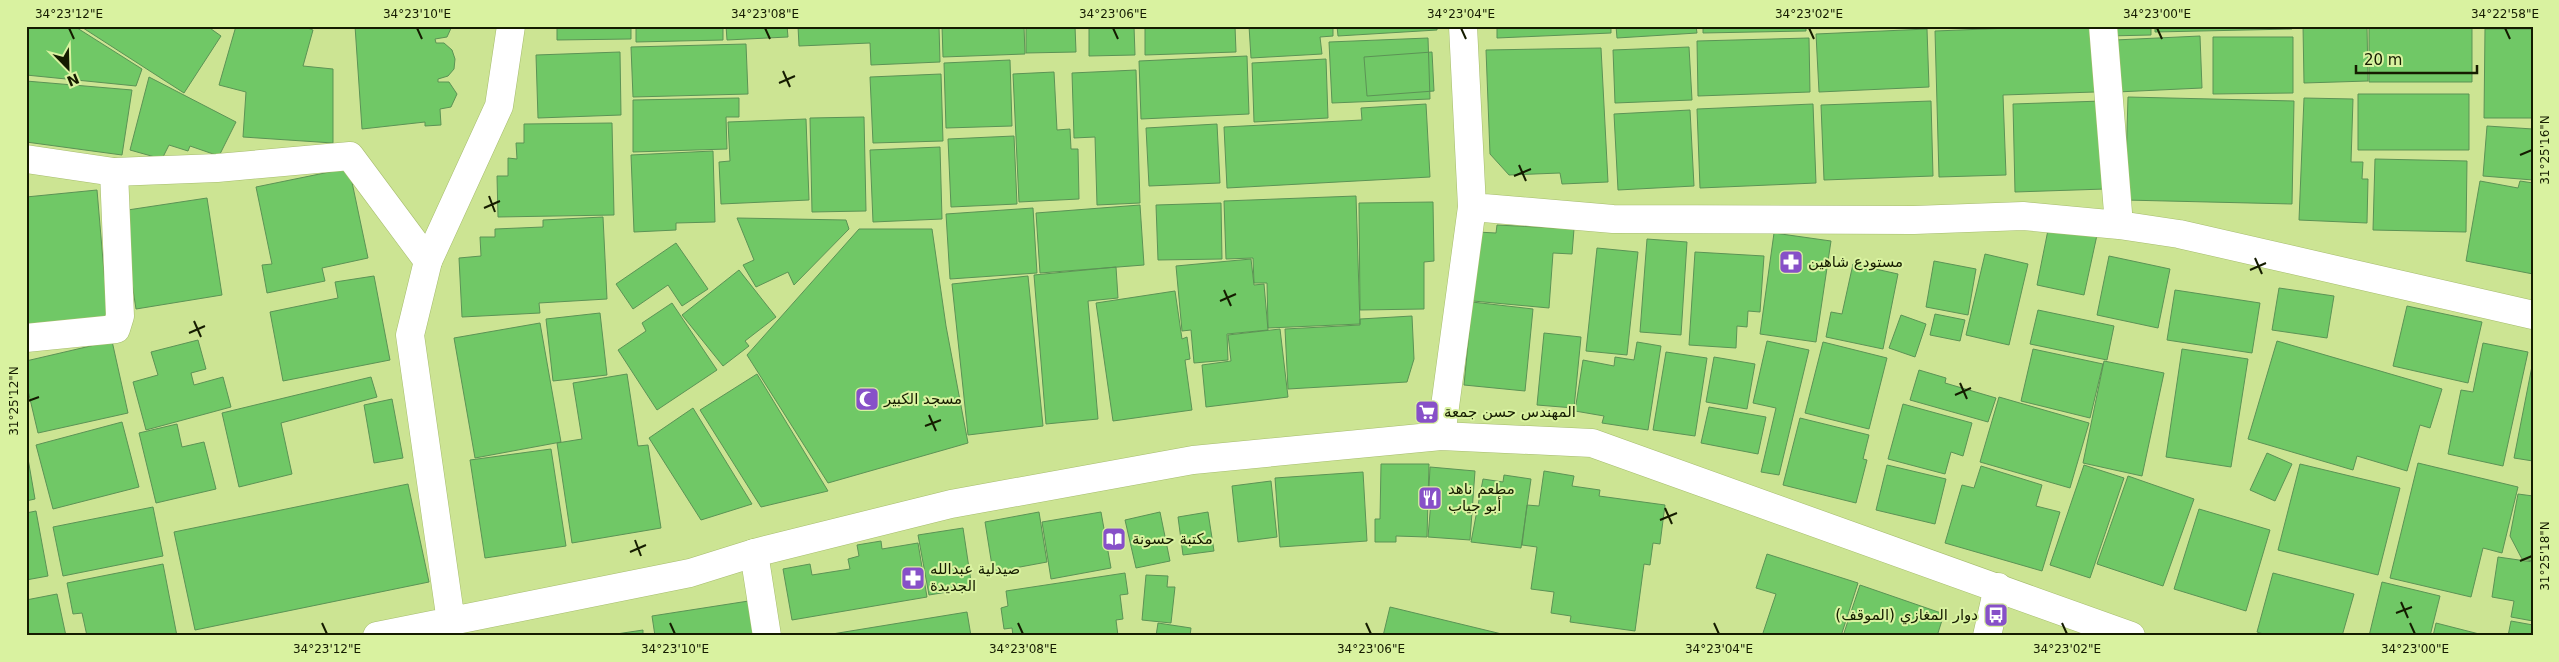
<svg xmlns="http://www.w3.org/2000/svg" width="2559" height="662" viewBox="0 0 2559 662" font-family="'DejaVu Sans',Cairo,sans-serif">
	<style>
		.building { fill: #70c866; stroke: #5b9355 }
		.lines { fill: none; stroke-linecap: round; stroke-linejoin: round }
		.minor-casing { stroke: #a6bc6d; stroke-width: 29 }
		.tertiary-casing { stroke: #a6bc6d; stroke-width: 29 }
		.minor { stroke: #fff; stroke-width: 28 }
		.tertiary { stroke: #fff; stroke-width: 28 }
		.ticks { fill: none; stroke: #151c00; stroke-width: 2 }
		.labels { text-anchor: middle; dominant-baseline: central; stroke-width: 4; stroke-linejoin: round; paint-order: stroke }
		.poi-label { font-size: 15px; fill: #151c00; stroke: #d9f2a0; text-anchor: start }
		.neatline { fill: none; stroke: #151c00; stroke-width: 2 }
		.ticks-label { font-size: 12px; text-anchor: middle; fill: #151c00 }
	</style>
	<rect width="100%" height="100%" fill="#cce493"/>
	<path class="building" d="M26 26H74L142 69 136 86 26 75Z
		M80 26H207L221 36 184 93Z
		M236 26H302L313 30 303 66 333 69V143L243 137 246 92 219 85Z
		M355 26H452L447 37 435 39 436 43H444L452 50 455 59 454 69 448 76 438 79V82H449L457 94 451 107 440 109 441 125 425 126V122L362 129Z
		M557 26H631V39L557 40Z
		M636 26H723V40L636 42Z
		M726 26H787L788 37 727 40Z
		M798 26H939L940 62 871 65 870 43 799 46Z
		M942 26H1024L1025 54 943 57Z
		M1026 26H1075L1076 52 1026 53Z
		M1089 26H1134L1135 55 1089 56Z
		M1145 26H1235L1236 52 1145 55Z
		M1249 26H1333V36L1320 37 1322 54 1251 58Z
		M1337 26H1437V30L1338 36Z
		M1497 26H1611V33L1497 38Z
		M1616 26H1696L1697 33 1617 38Z
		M1703 26H1806V31L1703 33Z
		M2060 26H2093L2095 92 2003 95 2006 175 1939 177 1935 31Z
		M2108 26H2151V35L2108 36Z
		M2155 26H2292V29L2155 32Z
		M2303 26H2367L2368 81 2304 83Z
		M2369 26H2472V82H2369Z
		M1927 29 1929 87 1819 92 1816 34Z
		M2485 29H2533V118H2484Z
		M2200 36 2202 88 2117 92 2115 40Z
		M2213 37H2293V93L2213 94Z
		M1428 38 1430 99 1332 103 1329 42Z
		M1809 38 1810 92 1698 96 1697 41Z
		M746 44 748 94 633 97 631 47Z
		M1689 47 1692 100 1615 103 1613 50Z
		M1601 48 1608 182 1562 184 1560 173 1509 175 1490 154 1486 50Z
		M620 52 621 115 538 118 536 55Z
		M1432 52 1434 91 1367 96 1364 57Z
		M1247 56 1249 114 1141 119 1139 61Z
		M1326 59 1328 118 1254 122 1252 63Z
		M1010 60 1012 126 946 128 944 63Z
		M1136 70 1140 203 1097 205 1095 137 1074 138 1072 73Z
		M1054 72 1057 130 1070 129 1071 149H1078L1079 199 1019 202 1013 74Z
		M941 74 943 141 873 143 870 77Z
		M149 77 236 122 219 156 190 146 188 151 169 145 162 159 130 150Z
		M26 81 132 90 122 155 26 142Z
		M2358 94H2469V150H2358Z
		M2128 97 2294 101 2292 204 2125 200Z
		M739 98V117H726L727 149 633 152V100Z
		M2304 98 2353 99 2351 162H2363L2362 179H2368L2367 223 2299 220Z
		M1931 101 1933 176 1824 180 1821 105Z
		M2102 101 2105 189 2015 192 2013 104Z
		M1426 104 1430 177 1227 188 1224 127 1362 120 1361 108Z
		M1813 104 1816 183 1700 188 1697 109Z
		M1690 110 1694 186 1618 190 1614 114Z
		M864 117 866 211 812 212 810 118Z
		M806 119 809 200 721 204 719 162 730 161 728 122Z
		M612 123 614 215 498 217 497 176H508V158L517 159 516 143H524V124Z
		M1217 124 1220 183 1149 186 1146 128Z
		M2487 126 2533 129V180L2483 176Z
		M1014 136 1017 204 951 207 948 139Z
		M940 147 942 219 873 222 870 150Z
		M713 151 715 222 676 223V230L634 232 631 155Z
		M2375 159 2467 161 2466 232 2373 230Z
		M349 168 368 258 322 268 325 281 267 293 262 265 272 264 256 187Z
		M2480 181 2518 188 2520 181 2533 183V274L2466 261Z
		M97 190 108 319 26 327V197Z
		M1356 196 1360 324 1268 328 1267 283H1254L1253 258 1226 259 1224 201Z
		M207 198 222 295 136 309 121 211Z
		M1433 202 1434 261 1424 262V309L1360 310 1359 203Z
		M1221 203 1222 259 1158 260 1156 205Z
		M1140 205 1144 265 1040 273 1036 213Z
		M1033 208 1037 273 950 279 946 214Z
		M603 217 607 299 539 303 540 313 462 317 459 258 481 256 480 237H495V229L543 227V220Z
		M737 218 846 220 849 229 794 285 788 272 756 287 743 265 754 260Z
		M1497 225 1574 229 1572 254 1553 253 1549 308 1473 301 1477 232 1496 233Z
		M2049 225 2097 235 2084 295 2037 285Z
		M859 229H932L946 326 968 443 828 483 747 355Z
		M1774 233 1831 241 1816 342 1760 334Z
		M1647 239 1687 242 1681 335 1640 332Z
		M676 243 708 289 682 306 668 285 633 309 616 284Z
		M1597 248 1638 252 1627 355 1586 351Z
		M1695 252 1764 256 1760 312 1748 311 1747 327 1737 326 1736 348 1689 345Z
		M1985 254 2028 264 2009 345 1966 335Z
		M2109 256 2170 269 2158 328 2097 315Z
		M1251 259 1254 285 1264 284 1268 330 1227 334 1228 360 1194 363 1191 330 1182 331 1176 266Z
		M1934 261 1976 269 1968 315 1926 307Z
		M1853 264 1898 274 1883 349 1826 337 1831 312 1842 314Z
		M1116 267 1118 298 1088 301 1098 419 1046 424 1034 275Z
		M739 270 776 317 745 341 749 346 723 366 682 315Z
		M374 276 390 360 283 381 270 312 338 298 335 282Z
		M1028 276 1043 426 968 435 952 284Z
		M2279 288 2334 296 2327 338 2272 330Z
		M2175 290 2260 303 2252 353 2167 340Z
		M1175 291 1182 339 1187 337 1190 359 1185 360 1192 410 1113 421 1096 303Z
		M1472 302 1533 309 1525 391 1464 385Z
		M672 303 717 370 657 410 618 350 646 331 642 323Z
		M2407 306 2482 322 2468 383 2393 366Z
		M2038 310 2114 326 2107 360 2030 344Z
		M600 313 607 375 553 381 546 319Z
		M1935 314 1965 320 1960 341 1930 335Z
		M1901 315 1926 324 1915 357 1889 348Z
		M1412 316 1414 359 1407 382 1288 389 1285 329 1360 325V319Z
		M540 323 561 442 475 458 454 338Z
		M1280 329 1288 397 1206 407 1202 365 1231 361 1228 335Z
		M1544 333 1581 337 1574 408 1537 405Z
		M198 340 206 369 191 373 194 385 223 377 231 407 146 430 133 382 158 375 151 352Z
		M112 341 128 413 38 433 26 382V361Z
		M1767 341 1809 350 1779 475 1761 472 1776 408 1753 403Z
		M2277 341 2442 389 2430 428 2420 425 2407 471 2357 456 2353 470 2248 439Z
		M1637 342 1661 346 1648 430 1602 423 1604 416 1575 411 1583 360 1614 366 1615 357 1634 360Z
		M1823 342 1887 358 1869 429 1805 413Z
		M2483 343 2528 352 2503 466 2448 454 2461 390 2473 392Z
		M2033 349 2103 364 2090 418 2021 401Z
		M2182 349 2248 359 2231 467 2166 457Z
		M1666 352 1707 358 1695 436 1653 430Z
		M1714 357 1755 364 1747 409 1706 402Z
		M2104 361 2164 373 2142 476 2083 463Z
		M2533 361V461L2514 458Z
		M1919 370 1946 378 1945 383 1996 398 1988 422 1910 400Z
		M627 374 638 446 648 445 661 528 572 543 557 443 582 439 573 383Z
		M757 374 828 491 761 507 700 410Z
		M371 377 377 397 281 423 292 474 239 487 222 413Z
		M1999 397 2089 423 2070 488 1980 462Z
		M392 399 403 458 374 463 364 405Z
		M1903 404 1972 423 1963 456 1951 452 1945 474 1888 459Z
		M1709 407 1766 417 1758 454 1701 443Z
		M693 408 752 504 701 520 649 438Z
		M1800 418 1869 435 1863 459 1867 460 1856 503 1783 485Z
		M122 422 139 487 53 509 36 445Z
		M177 424 182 447 204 442 216 489 156 503 139 433Z
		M26 447 35 499 26 501Z
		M551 449 566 546 485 558 470 460Z
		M2267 453 2292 464 2275 501 2250 490Z
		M2418 463 2518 487 2502 553 2483 548 2471 597 2390 578Z
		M1381 464H1429L1427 537 1396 536V542H1375V519H1380Z
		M2300 464 2400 488 2378 575 2278 550Z
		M1887 465 1946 479 1935 524 1876 510Z
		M2084 465 2124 478 2090 578 2050 565Z
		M1981 466 2042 485 2036 506 2060 512 2042 571 1945 543 1962 485 1974 488Z
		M1430 467 1475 471 1470 540 1428 537 1432 489 1429 488Z
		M1544 471 1574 476 1572 486 1600 490 1599 496 1665 505 1660 544 1653 543 1650 565 1644 564 1635 631 1570 622 1571 616 1551 613 1554 592 1531 589 1537 547 1522 545 1527 505 1539 506Z
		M1363 472 1367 541 1280 547 1275 478Z
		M1504 475 1531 479 1521 548 1471 542 1483 479 1503 482Z
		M2128 476 2194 499 2163 586 2097 564Z
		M1271 481 1277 537 1238 542 1232 486Z
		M408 484 429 582 195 630 174 532Z
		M2518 494 2533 496V561L2522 559 2510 536Z
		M153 507 163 556 63 576 53 527Z
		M2199 509 2270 530 2246 611 2174 589Z
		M36 511 48 576 26 580V513Z
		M1039 512 1047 562 993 572 985 522Z
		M1101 512 1111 568 1051 579 1042 522Z
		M1160 512 1170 561 1136 568 1125 520Z
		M1208 512 1214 551 1183 555 1178 517Z
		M963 528 972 588 929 595 918 535Z
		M881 541 882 549 918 543 927 597 792 620 783 569 810 564 812 575 850 569 848 559 859 556 857 545Z
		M1767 554 1858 583 1841 636H1762L1776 594 1756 588Z
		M2498 557 2533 562V621L2511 617 2514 601 2492 597Z
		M163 564 177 636H87L82 613 73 614 67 583Z
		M1125 573 1128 594 1120 595 1123 619 1116 620 1118 636H1013L1012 628 1004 629 1001 608 1008 606 1006 591Z
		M2273 573 2354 594 2342 636H2270L2257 632Z
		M1146 575 1168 576 1167 587H1175L1171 623 1142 620Z
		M2382 582 2440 596 2430 636H2369Z
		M1860 585 1944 614 1937 636H1843Z
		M57 594 66 636H26V600Z
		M755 600 760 636H655L652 616Z
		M1390 607 1510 636H1383Z
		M967 612 971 636H826V635Z
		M2511 621 2533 625V636H2508Z
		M1158 623 1191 628 1190 636H1156Z
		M2436 623 2487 636H2433Z
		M643 630V636H603Z"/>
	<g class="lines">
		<g class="minor-casing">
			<path id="minor" d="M2103 26 2119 225
				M1472 207 1613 219 1914 220 2023 216 2119 225 2179 234 2533 315
				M428 261 499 106 511 26
				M26 338 116 329 120 316 114 172
				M1441 436 1472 207 1463 26
				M754 553 767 636
				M1987 636 1998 587"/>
		</g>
		<g class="tertiary-casing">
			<path id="tertiary" d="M26 159 114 172 217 168 350 156 428 261 410 335 451 622
				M377 636 690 573 754 553 951 504 1193 460 1441 436 1592 443 2131 636"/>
		</g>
		<use href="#minor" class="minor"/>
		<use href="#tertiary" class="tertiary"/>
	</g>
	<path class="ticks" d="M69 28 74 39M417 28 422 39M765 28 770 39M1113 28 1118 39M1461 28 1466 39M1809 28 1814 39M2157 28 2162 39M2505 28 2510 39M783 71 790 87M779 83 795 76M2520 155 2532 150M1519 165 1526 181M1514 176 1531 169M489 196 495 212M484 208 500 201M2255 258 2262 274M2250 270 2266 263M1224 290 1231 306M1220 301 1236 294M194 321 201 337M189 333 205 326M1960 383 1967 399M1955 395 1971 388M28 401 39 397M929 415 936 431M925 426 941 420M1665 508 1672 524M1660 520 1677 513M635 540 641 556M630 552 646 545M2520 561 2532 556M2401 602 2408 618M2396 613 2412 607M322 623 327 634M670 623 675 634M1018 623 1023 634M1366 623 1371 634M1714 623 1719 634M2062 623 2067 634M2410 623 2415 634"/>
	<defs>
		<g id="pharmacy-square" transform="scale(1.25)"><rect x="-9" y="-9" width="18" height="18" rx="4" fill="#8750c8" stroke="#d9f2a0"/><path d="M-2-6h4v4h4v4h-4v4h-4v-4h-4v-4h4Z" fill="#fff"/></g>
		<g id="mosque-square" transform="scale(1.25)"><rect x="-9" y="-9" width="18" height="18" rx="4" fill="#8750c8" stroke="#d9f2a0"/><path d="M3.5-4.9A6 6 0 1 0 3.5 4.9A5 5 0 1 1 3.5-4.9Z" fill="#fff"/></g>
		<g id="supermarket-square" transform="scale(1.25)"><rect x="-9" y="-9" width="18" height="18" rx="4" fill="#8750c8" stroke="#d9f2a0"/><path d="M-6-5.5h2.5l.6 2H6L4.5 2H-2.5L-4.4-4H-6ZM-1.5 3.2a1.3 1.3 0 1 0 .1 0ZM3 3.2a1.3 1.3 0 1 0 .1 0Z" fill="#fff"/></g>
		<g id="restaurant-square" transform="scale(1.25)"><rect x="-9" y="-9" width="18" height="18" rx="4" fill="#8750c8" stroke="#d9f2a0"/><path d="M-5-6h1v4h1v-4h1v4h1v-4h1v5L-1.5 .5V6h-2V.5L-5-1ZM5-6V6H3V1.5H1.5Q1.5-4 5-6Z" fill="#fff"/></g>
		<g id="library-square" transform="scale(1.25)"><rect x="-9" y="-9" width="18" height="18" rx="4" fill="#8750c8" stroke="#d9f2a0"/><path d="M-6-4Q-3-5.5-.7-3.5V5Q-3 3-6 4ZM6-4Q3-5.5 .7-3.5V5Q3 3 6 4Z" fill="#fff"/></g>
		<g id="bus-square" transform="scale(1.25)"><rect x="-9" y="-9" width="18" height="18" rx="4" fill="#8750c8" stroke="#d9f2a0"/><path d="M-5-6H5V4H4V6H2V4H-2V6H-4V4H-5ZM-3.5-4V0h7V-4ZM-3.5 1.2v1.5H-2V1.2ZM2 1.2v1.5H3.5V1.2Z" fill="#fff"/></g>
	</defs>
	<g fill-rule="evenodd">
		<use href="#pharmacy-square" x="1791" y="262"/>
		<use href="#mosque-square" x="867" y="399"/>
		<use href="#supermarket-square" x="1427" y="412"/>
		<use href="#restaurant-square" x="1430" y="498"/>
		<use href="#library-square" x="1114" y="539"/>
		<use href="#pharmacy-square" x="913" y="578"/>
		<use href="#bus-square" x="1996" y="615"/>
	</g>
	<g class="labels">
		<g class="poi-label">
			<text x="1808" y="262">مستودع شاهين</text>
			<text x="884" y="399">مسجد الكبير</text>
			<text x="1444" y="412">المهندس حسن جمعة</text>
			<text x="1448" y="489">مطعم ناهد<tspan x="1448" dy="17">أبو جياب</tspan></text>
			<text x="1132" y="539">مكتبة حسونة</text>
			<text x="930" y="569">صيدلية عبدالله<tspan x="930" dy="17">الجديدة</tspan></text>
			<text x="1978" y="615" text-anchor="end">دوار المغازي (الموقف)</text>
		</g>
	</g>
	<rect width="2559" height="662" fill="none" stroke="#d9f2a0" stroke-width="55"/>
	<g transform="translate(68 68) rotate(157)" stroke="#d9f2a0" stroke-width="4" paint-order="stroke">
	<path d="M0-4L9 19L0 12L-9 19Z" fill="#151c00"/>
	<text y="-8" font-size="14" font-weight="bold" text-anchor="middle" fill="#151c00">N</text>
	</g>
	<path d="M2356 65v8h121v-8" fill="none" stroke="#151c00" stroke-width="2.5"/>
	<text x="2364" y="65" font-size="15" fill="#151c00" stroke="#d9f2a0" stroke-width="4" paint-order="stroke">20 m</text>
	<rect x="28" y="28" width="2504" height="606" class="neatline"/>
	<g class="ticks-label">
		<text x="69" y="18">34°23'12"E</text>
		<text x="417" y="18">34°23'10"E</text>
		<text x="765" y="18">34°23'08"E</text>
		<text x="1113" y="18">34°23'06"E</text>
		<text x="1461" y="18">34°23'04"E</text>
		<text x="1809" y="18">34°23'02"E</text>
		<text x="2157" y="18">34°23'00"E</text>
		<text x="2505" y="18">34°22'58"E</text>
		<text transform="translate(2545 150) rotate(-90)" y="4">31°25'16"N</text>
		<text transform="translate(14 401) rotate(-90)" y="4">31°25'12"N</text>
		<text transform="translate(2545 556) rotate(-90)" y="4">31°25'18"N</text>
		<text x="327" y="653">34°23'12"E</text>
		<text x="675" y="653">34°23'10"E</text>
		<text x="1023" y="653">34°23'08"E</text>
		<text x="1371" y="653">34°23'06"E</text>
		<text x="1719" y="653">34°23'04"E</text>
		<text x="2067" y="653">34°23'02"E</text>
		<text x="2415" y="653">34°23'00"E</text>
	</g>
</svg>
